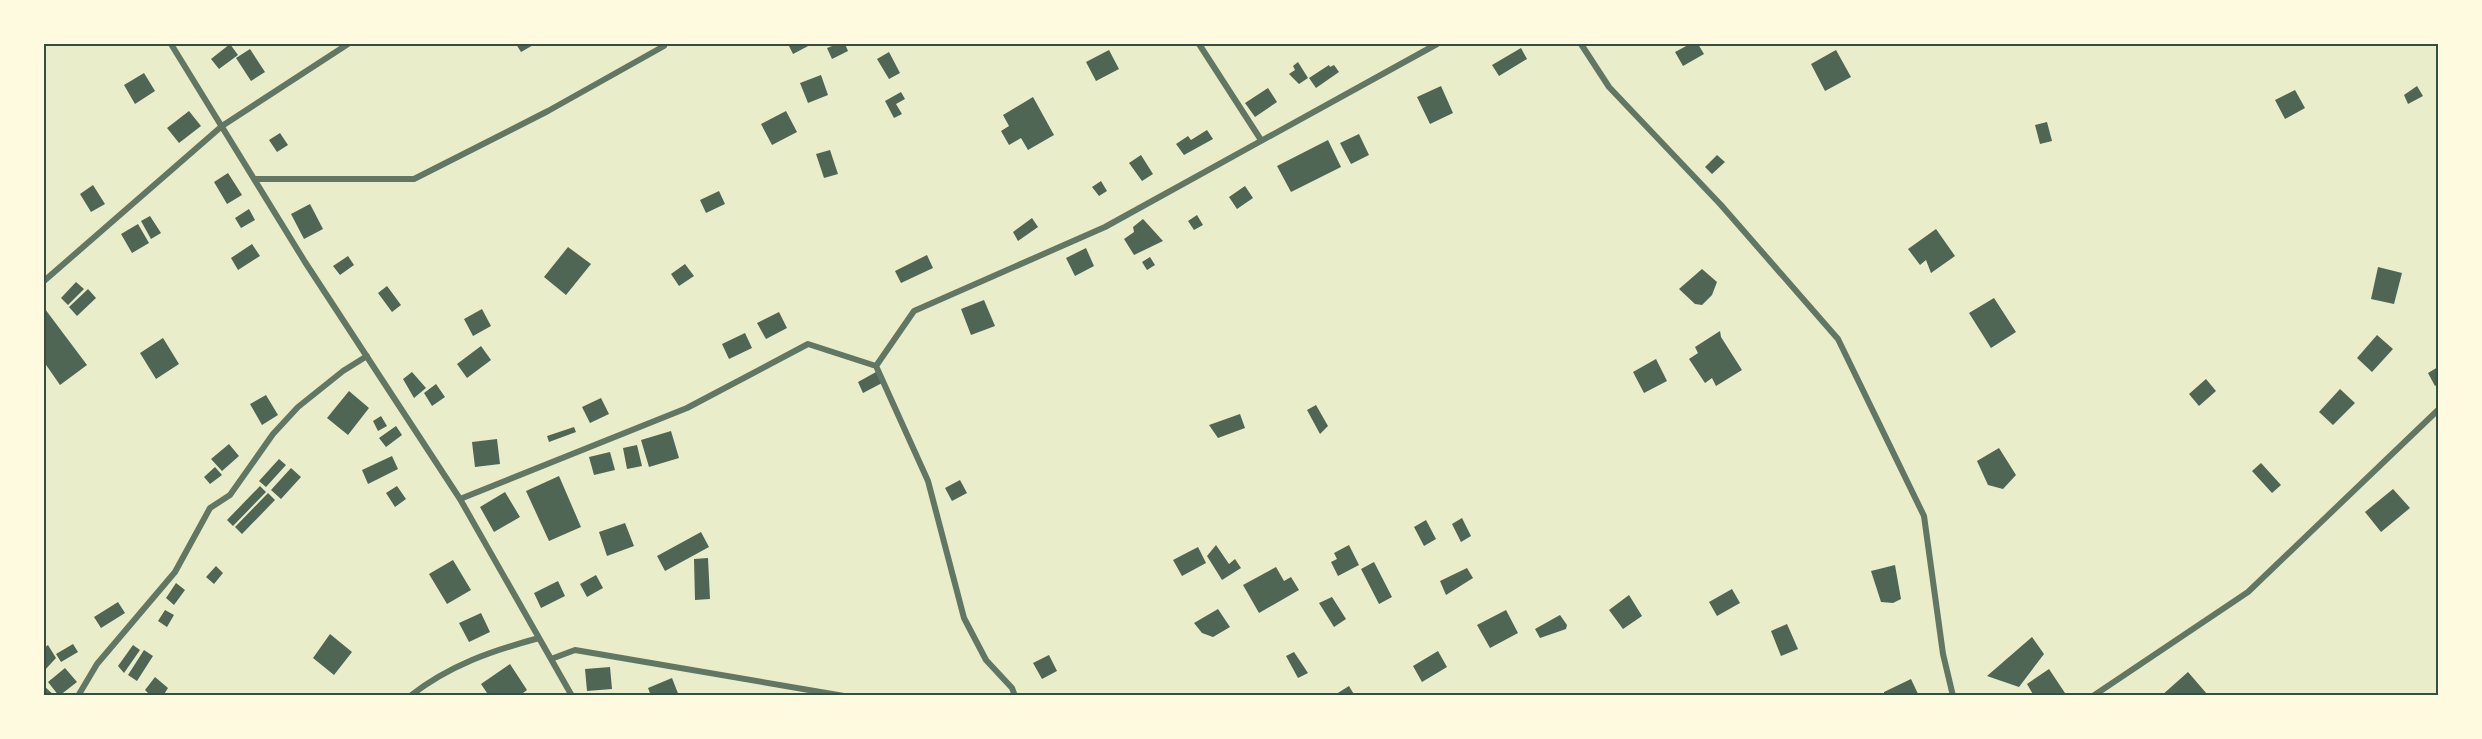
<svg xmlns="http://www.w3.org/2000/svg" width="2482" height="739" viewBox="0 0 2482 739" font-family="'Open Sans',sans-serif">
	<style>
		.building { fill: #4f6655 }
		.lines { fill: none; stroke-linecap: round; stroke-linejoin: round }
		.minor { stroke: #617663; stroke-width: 6 }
		.neatline { fill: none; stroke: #344e41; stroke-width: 2 }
	</style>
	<rect width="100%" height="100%" fill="#e9edc9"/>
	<path class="building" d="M230 44 238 55 219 69 211 59Z
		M516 44H535L521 52Z
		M788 44H812L793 54Z
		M837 44H845L848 51 832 59 827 48Z
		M1690 44H1698L1704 54 1683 66 1675 52Z
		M1521 48 1527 59 1499 76 1492 65Z
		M250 49 265 72 251 81 236 58Z
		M1109 50 1119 69 1096 81 1086 62Z
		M1836 50 1851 77 1825 91 1811 64Z
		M889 52 900 73 889 79 877 59Z
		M1298 62 1308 78 1299 84 1289 74 1295 70 1293 66Z
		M1329 65 1330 67 1334 65 1339 72 1316 88 1309 78Z
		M144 73 155 91 135 104 124 85Z
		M821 75 828 95 808 103 800 83Z
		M1441 86 1453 113 1430 124 1417 97Z
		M2417 86 2423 96 2408 104 2404 95Z
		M1268 88 1277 102 1255 117 1245 103Z
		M2295 90 2305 108 2285 119 2275 100Z
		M901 92 905 99 896 104 902 114 894 118 885 101Z
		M1033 97 1054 135 1028 150 1021 138 1009 145 1001 131 1009 126 1003 115Z
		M189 111 201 126 179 143 167 128Z
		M786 111 797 132 772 145 761 124Z
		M2047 122 2052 141 2040 144 2035 125Z
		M1207 130 1213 139 1184 155 1176 144 1188 136 1191 140Z
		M280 133 288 145 277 152 269 140Z
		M1359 134 1369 155 1351 164 1340 143Z
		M1328 140 1341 167 1291 192 1277 166Z
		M830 150 838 174 824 178 816 154Z
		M1141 155 1153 174 1142 181 1129 163Z
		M1717 155 1725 162 1712 174 1705 167Z
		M228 173 242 195 227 204 214 182Z
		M1101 181 1107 191 1099 196 1092 187Z
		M93 185 105 204 91 212 80 194Z
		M1245 186 1253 198 1237 209 1229 197Z
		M719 191 725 204 706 213 700 200Z
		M310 204 323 229 304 239 291 214Z
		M249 209 255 220 241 228 235 218Z
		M1197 215 1203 225 1194 230 1188 221Z
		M150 216 161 233 151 239 141 221Z
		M1032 218 1038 227 1018 241 1013 232Z
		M1143 219 1163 241 1134 255 1124 239 1134 232 1133 227Z
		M138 224 149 243 132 253 121 234Z
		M1936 229 1955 256 1931 273 1926 260 1920 265 1908 249Z
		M252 244 260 256 238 270 231 258Z
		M568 247 591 264 566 295 544 277Z
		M1086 248 1094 266 1075 276 1066 258Z
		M927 255 933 268 901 283 895 271Z
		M348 256 354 265 340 275 333 266Z
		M1150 257 1155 265 1147 270 1142 262Z
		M685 264 694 276 679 286 671 274Z
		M2378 267 2402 273 2394 304 2371 299Z
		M1702 269 1717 282 1712 295 1702 305 1695 304 1679 289Z
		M76 282 84 289 68 305 61 298Z
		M387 286 401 305 392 312 378 293Z
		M88 289 96 298 77 316 69 307Z
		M1994 298 2016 332 1991 348 1969 313Z
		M984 300 995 326 971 335 961 309Z
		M45 309 87 365 60 385 44 362Z
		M482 309 491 326 473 336 464 319Z
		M779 312 787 328 766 339 757 323Z
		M1720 331 1721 337 1742 370 1716 386 1712 378 1705 383 1689 359 1698 353 1695 347Z
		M745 333 752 348 729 359 722 344Z
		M2377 335 2393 349 2372 372 2357 358Z
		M163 338 179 364 156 379 140 353Z
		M481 346 491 360 467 378 457 364Z
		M1656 359 1667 381 1644 393 1633 372Z
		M2438 367V384L2435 386 2428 373Z
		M412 372 426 388 414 398 403 379Z
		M876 372 882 383 863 393 858 382Z
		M2206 379 2216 391 2199 406 2189 394Z
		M436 384 445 397 432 406 424 393Z
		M2340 389 2355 403 2333 425 2319 412Z
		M349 391 369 408 348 435 327 418Z
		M266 395 278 415 262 425 250 404Z
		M601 398 609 414 590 423 582 407Z
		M1316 405 1328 426 1320 434 1307 410Z
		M1240 414 1245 428 1218 438 1209 425Z
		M381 416 387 426 378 431 373 421Z
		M396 426 402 435 386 447 379 438Z
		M574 427 576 432 549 442 547 436Z
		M671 431 679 458 649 467 641 440Z
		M497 439 500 464 475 467 472 442Z
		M229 444 239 456 222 471 211 459Z
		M637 445 642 466 627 469 623 448Z
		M1999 448 2016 475 2003 489 1988 485 1977 461Z
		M610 452 615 470 594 475 589 457Z
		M392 456 398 469 368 484 362 470Z
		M279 459 286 465 266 487 259 481Z
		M2261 463 2281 485 2272 493 2252 471Z
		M215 467 222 475 210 484 204 477Z
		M291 468 301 477 281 499 271 490Z
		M559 476 581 527 549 541 526 491Z
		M960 480 967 493 952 501 945 488Z
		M260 486 266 492 233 526 227 520Z
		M397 486 406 499 395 507 386 493Z
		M2393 489 2410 508 2381 532 2365 512Z
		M505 492 520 517 494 532 480 507Z
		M268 493 275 500 242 534 235 527Z
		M1462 518 1471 536 1461 542 1452 524Z
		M1426 520 1436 539 1424 546 1414 527Z
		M625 523 634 546 607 556 599 532Z
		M701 532 709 547 665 571 657 556Z
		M1216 545 1229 564 1235 559 1241 568 1222 580 1207 556Z
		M1349 545 1359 565 1338 576 1331 562 1337 559 1334 553Z
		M1198 547 1206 563 1182 576 1173 560Z
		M708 558 710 599 695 600 694 559Z
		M453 560 471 590 447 604 429 574Z
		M1374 562 1392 597 1379 604 1361 569Z
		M1895 565 1901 599 1893 603 1881 602 1871 571Z
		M216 566 223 573 214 584 206 577Z
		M1276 567 1284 581 1291 577 1299 590 1259 613 1243 585Z
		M1467 568 1473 578 1446 595 1440 581Z
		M596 575 603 588 587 597 580 584Z
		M558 581 565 596 541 608 534 593Z
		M176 583 185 590 174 605 166 598Z
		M1732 589 1740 603 1717 616 1709 602Z
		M1629 595 1642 616 1623 629 1609 610Z
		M1332 597 1346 619 1334 627 1319 603Z
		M118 602 125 613 101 628 94 617Z
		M1218 609 1230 627 1213 637 1202 633 1194 623Z
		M165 610 174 615 167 627 158 621Z
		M1506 610 1518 633 1490 648 1477 625Z
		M481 613 490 632 469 642 459 623Z
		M1560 615 1567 625 1566 629 1540 638 1535 629Z
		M1787 624 1798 649 1781 656 1771 631Z
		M330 634 352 652 334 675 313 658Z
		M2032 637 2044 654 2019 687 1987 676Z
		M73 644 78 652 61 662 56 654Z
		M48 645 56 658 44 671V648Z
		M133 645 140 650 124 673 118 666Z
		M144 650 153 656 137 681 128 675Z
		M1438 651 1447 667 1422 682 1413 666Z
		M1294 652 1308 673 1298 678 1286 656Z
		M1049 655 1057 671 1042 679 1033 663Z
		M510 664 527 690 519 696H489L481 684Z
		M610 667 612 689 587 691 585 669Z
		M65 668 77 682 59 696 48 682Z
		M2049 669 2067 696H2034L2027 684Z
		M2188 672 2207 694 2205 696H2161Z
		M155 677 168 688 163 696H151L145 690Z
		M672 678 679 696H651L648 688Z
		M1911 679 1919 696H1884V692Z
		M44 686 55 696H44Z
		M1349 686 1355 696H1333Z"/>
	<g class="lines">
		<path class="minor" d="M171 44 305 262 460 499 572 696
			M1199 44 1261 140
			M1581 44 1609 87 1721 205 1838 339 1924 516 1943 654 1953 696
			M254 179H414L548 111 664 46
			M44 281 222 126 348 44
			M876 366 928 481 964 618 986 660 1012 688 1015 696
			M460 499 687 408 808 344 876 366 914 311 1105 227 1437 44
			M551 659 575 650 844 696
			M78 696 97 664 175 572 210 508 230 495 273 434 298 407 343 371 367 356
			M410 696C450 665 491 651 539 638
			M2093 696 2248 592 2438 410"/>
	</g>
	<rect width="2482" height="739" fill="none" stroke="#fefae0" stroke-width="90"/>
	<rect x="45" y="45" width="2392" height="649" class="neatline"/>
</svg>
